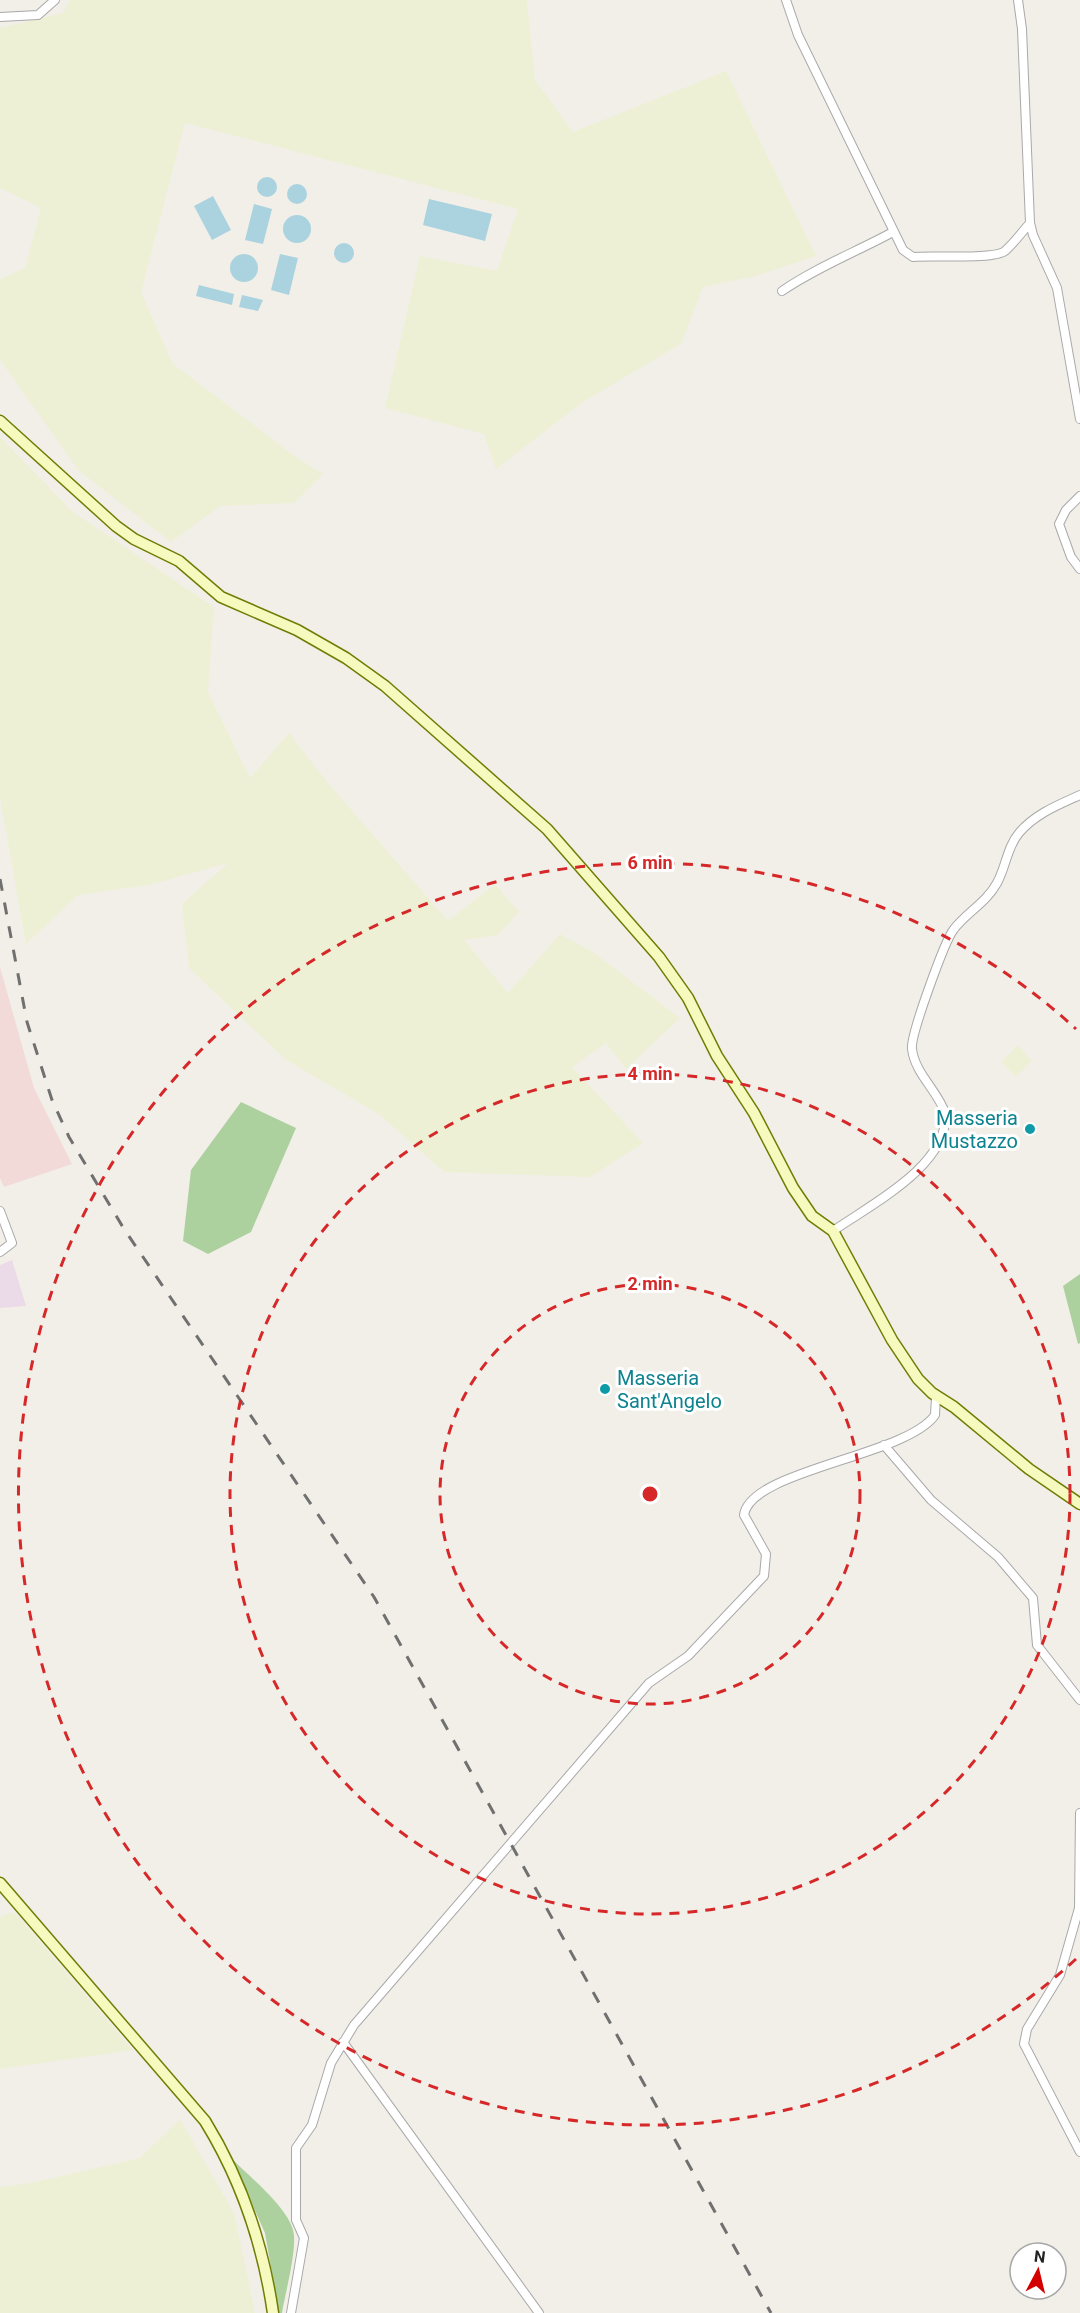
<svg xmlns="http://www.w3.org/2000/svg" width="1080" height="2313" viewBox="0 0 1080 2313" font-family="Roboto,sans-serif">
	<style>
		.commercial { fill: #f2dad9 }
		.industrial { fill: #ebdbe8 }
		.farmland { fill: #eef0d5 }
		.forest { fill: #add19e }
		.water { fill: #aad3df }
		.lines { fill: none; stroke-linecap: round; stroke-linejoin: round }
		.street-casing { stroke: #a9a9a9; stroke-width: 10 }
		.secondary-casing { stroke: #707d05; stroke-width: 13 }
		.street { stroke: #fff; stroke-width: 8 }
		.secondary { stroke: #f7fabf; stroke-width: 10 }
		.rail { stroke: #707070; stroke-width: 3; stroke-dasharray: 12 12; stroke-linecap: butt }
		.ring { fill: none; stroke: #d62828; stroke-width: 3; stroke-dasharray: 10 8 }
		.culture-dot { fill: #0f9aa8; stroke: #fff; stroke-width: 2 }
		.labels { text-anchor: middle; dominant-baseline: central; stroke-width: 6; stroke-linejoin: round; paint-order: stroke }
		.culture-label { font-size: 20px; fill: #0d838f; stroke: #fff; text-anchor: end }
		.centre { fill: #d62828; stroke: #fff; stroke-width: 3 }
		.ring-label { font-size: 18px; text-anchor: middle; font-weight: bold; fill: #d62828; stroke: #fff; stroke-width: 6; stroke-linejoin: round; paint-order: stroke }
	</style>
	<rect width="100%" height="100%" fill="#f2efe9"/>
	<path class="commercial" d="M0 967 34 1088 72 1164 4 1187 0 1178Z"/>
	<path class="industrial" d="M12 1260 26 1306 0 1308V1265Z"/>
	<path class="farmland" d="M70 0H527L535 80 573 132 726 71 816 256 756 276 703 287 681 344 583 402 496 469 484 434 385 408 420 256 497 271 518 209 185 123 141 292 172 363 293 455 323 474 294 503 220 506 171 542 79 471 0 360V279L25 268 41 208 0 188V28L63 13Z
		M0 437 73 512 214 607 208 692 250 778 289 733 328 783 448 921 495 884 519 912 498 935 464 940 508 993 560 934 593 952 680 1018 626 1069 606 1043 572 1067 643 1143 590 1177 444 1172 380 1115 285 1059 189 968 182 904 228 863 149 885 78 895 26 944 0 798Z
		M1018 1045 1032 1061 1016 1077 1001 1062Z
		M11 1912 18 1916 133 2050 0 2069V1917Z
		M180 2119 234 2213 255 2313H0V2187L31 2183 140 2158Z"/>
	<path class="forest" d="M241 1102 296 1128 251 1232 208 1254 183 1241 191 1170Z
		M1080 1274V1343L1078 1344 1063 1286Z
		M232 2159C249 2176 287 2207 293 2230 298 2247 285 2294 282 2313H279L265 2233Z"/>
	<path class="water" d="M257 187a10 10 0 1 1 20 0a10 10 0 1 1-20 0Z
		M287 194a10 10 0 1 1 20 0a10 10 0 1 1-20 0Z
		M213 196 231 230 212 240 194 206Z
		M429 199 492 214 485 241 423 225Z
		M254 204 272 209 263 244 245 240Z
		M283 229a14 14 0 1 1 28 0a14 14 0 1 1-28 0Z
		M334 253a10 10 0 1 1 20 0a10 10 0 1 1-20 0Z
		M230 268a14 14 0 1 1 28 0a14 14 0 1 1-28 0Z
		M280 254 298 258 289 295 271 290Z
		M199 285 234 294 232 305 196 296Z
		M242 295 263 300 258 311 239 307Z"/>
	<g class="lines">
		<g class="street-casing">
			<path id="street" d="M786 0 798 35 903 250 913 257C932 255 994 260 1005 251 1014 243 1022 232 1030 223
				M1018 0 1022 29 1030 223 1033 235 1057 288 1080 419
				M0 17 38 15 55 0
				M782 291C817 267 856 252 893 232
				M1080 496 1066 510 1059 524 1071 557 1080 569
				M0 1211 12 1243 0 1252
				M833 1231C870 1205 950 1165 945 1113 938 1091 915 1074 912 1049 910 1036 945 940 954 929 967 912 986 903 997 883 1006 867 1007 847 1019 833 1035 814 1058 805 1080 795
				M884 1445 931 1500 998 1557 1033 1598 1037 1645 1080 1700
				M1080 1813 1079 1908 1060 1975 1027 2029 1024 2044 1080 2152
				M343 2042 539 2313
				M291 2313 304 2238 296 2220V2148L312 2125 331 2063 354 2025 649 1683 688 1656 764 1576 766 1554 744 1515C750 1470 907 1456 935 1415L936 1397"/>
		</g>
		<g class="secondary-casing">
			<path id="secondary" d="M0 421 116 526 134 539 179 561 221 597 297 630 346 658 385 686 547 829 659 957 688 998 717 1056 754 1113 793 1188 812 1216 833 1231 892 1340 918 1379 932 1393 954 1407 1029 1469 1080 1504
				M0 1883 205 2121C242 2181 263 2244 273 2313"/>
		</g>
		<use href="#street" class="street"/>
		<use href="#secondary" class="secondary"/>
		<path class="rail" d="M0 879 27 1022 52 1100 69 1137 124 1229 374 1597 771 2313"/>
	</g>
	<g class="ring">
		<circle cx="650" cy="1494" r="210"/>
		<circle cx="650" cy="1494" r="420"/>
		<path d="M1076 1959A631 631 0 1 1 1076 1029"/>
	</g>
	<g class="culture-dot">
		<circle cx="1030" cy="1129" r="6"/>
		<circle cx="605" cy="1389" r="6"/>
	</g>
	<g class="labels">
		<g class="culture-label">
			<text x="1018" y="1118">Masseria<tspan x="1018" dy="23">Mustazzo</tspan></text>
			<text x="617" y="1378" text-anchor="start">Masseria<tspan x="617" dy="23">Sant'Angelo</tspan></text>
		</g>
	</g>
	<circle cx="650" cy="1494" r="9" class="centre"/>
	<g class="ring-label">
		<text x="650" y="869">6 min</text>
		<text x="650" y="1080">4 min</text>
		<text x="650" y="1290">2 min</text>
	</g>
	<g transform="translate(1038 2271) rotate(7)"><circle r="28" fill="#ffffff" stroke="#a7a7a7" stroke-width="1.5"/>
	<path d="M0-4.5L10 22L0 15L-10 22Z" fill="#d40000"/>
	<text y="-9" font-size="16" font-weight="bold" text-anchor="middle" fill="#222222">N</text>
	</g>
</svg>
